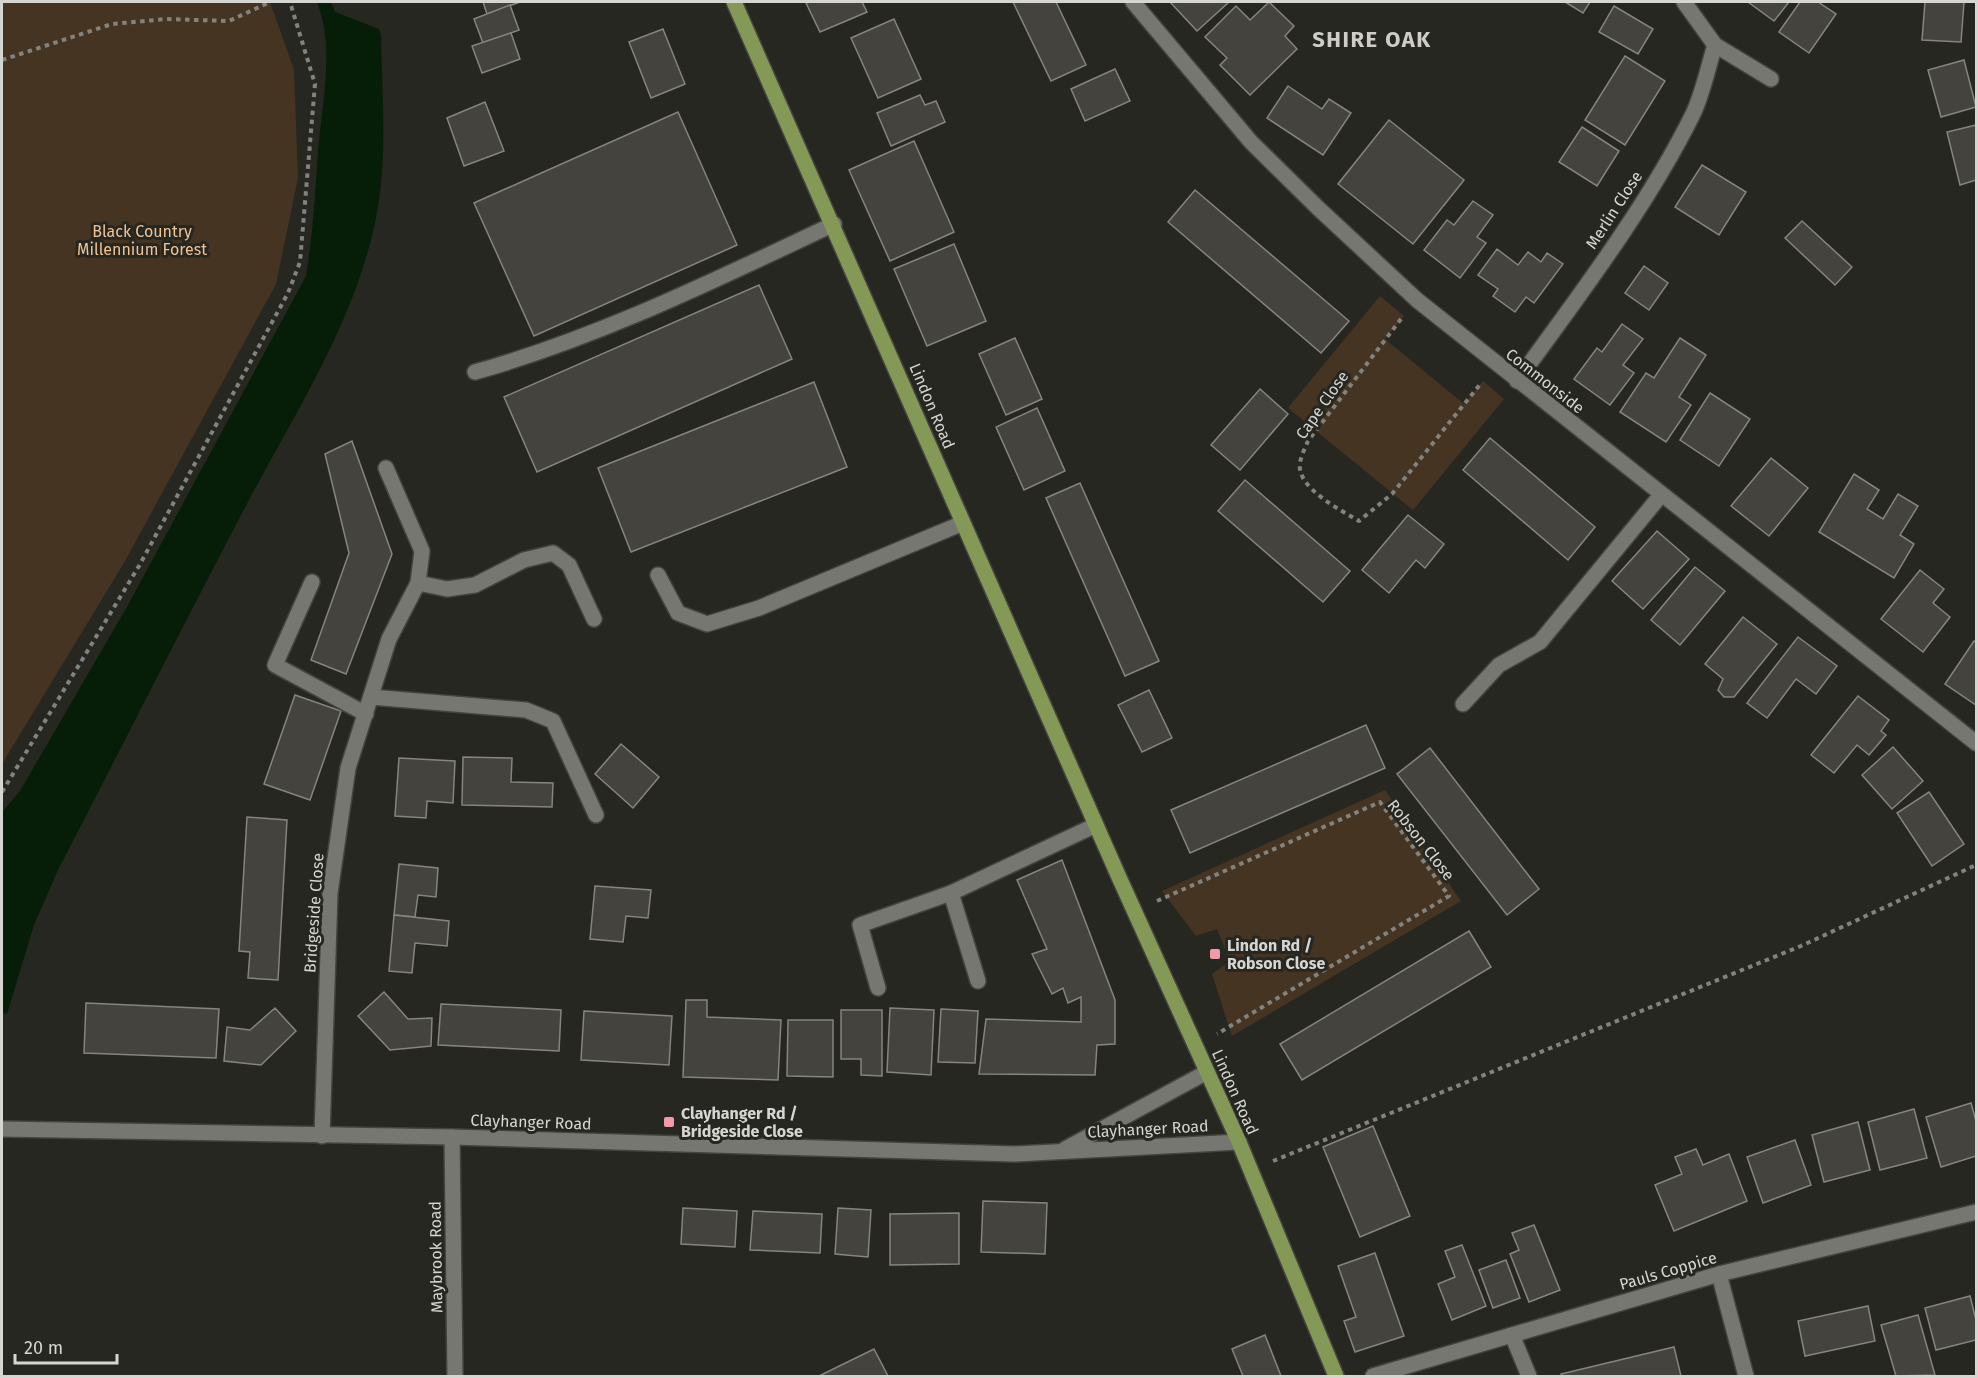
<svg xmlns="http://www.w3.org/2000/svg" width="1978" height="1378" font-family="'Fira Sans',sans-serif">
<rect width="100%" height="100%" fill="#272722"/>
<g fill="#453422">
<path d="M2,2H270L294,70L298,178L276,284L125,561L2,764Z"/>
<path d="M1380,296L1404,316L1385,339L1464,404L1483,381L1504,399L1413,510L1288,408Z"/>
<path d="M1385,790L1461,901L1232,1036L1212,974L1230,961L1217,929L1196,936L1162,891Z"/>
</g>
<path fill="#061e07" d="M317,2H331L335,12L379,29L381,35C382,96 388,158 376,218C356,319 297,410 249,500C184,623 122,747 58,870L34,925L7,1014L2,1013V812L20,791L128,605L306,276C313,235 315,194 318,152C322,103 335,48 317,2Z"/>
<g fill="#45433e" stroke="#86847e" stroke-width="1.5">
<path d="M483,2H520L487,14Z"/>
<path d="M810,2H862L867,12L820,32L806,3Z"/>
<path d="M1013,2H1056L1086,65L1051,81Z"/>
<path d="M1170,2H1229L1197,31Z"/>
<path d="M1269,2L1294,26L1285,36L1297,49L1250,95L1220,65L1227,58L1205,37L1236,6L1250,20Z"/>
<path d="M1565,2H1590L1583,13Z"/>
<path d="M1748,2H1789L1774,21Z"/>
<path d="M1800,2H1818L1836,14L1809,53L1779,32Z"/>
<path d="M1925,2H1964L1961,42L1922,40Z"/>
<path d="M510,5L519,30L483,43L474,19Z"/>
<path d="M1614,6L1653,29L1638,54L1599,32Z"/>
<path d="M894,19L921,79L878,98L851,38Z"/>
<path d="M663,29L685,84L651,98L629,42Z"/>
<path d="M511,33L520,59L482,73L472,46Z"/>
<path d="M1625,56L1665,81L1625,145L1585,120Z"/>
<path d="M1964,60L1976,107L1941,117L1928,70Z"/>
<path d="M1115,69L1130,101L1085,121L1071,89Z"/>
<path d="M1288,86L1322,109L1329,99L1351,113L1323,155L1267,118Z"/>
<path d="M920,95L925,105L936,101L945,122L891,146L877,113Z"/>
<path d="M485,102L504,151L464,166L447,118Z"/>
<path d="M678,112L737,245L534,336L474,203Z"/>
<path d="M1389,120L1464,180L1413,244L1338,184Z"/>
<path d="M1976,125V180L1960,185L1947,132Z"/>
<path d="M1582,127L1619,151L1597,186L1559,162Z"/>
<path d="M914,141L954,232L890,261L849,170Z"/>
<path d="M1702,165L1746,192L1719,235L1675,207Z"/>
<path d="M1195,190L1349,321L1321,353L1168,222Z"/>
<path d="M1473,201L1493,215L1477,237L1486,243L1460,278L1424,250L1447,220L1454,225Z"/>
<path d="M1802,221L1852,267L1835,285L1785,238Z"/>
<path d="M954,244L986,321L927,346L894,269Z"/>
<path d="M1497,249L1518,265L1528,252L1541,262L1547,253L1563,264L1534,303L1526,297L1515,312L1493,296L1498,289L1478,275Z"/>
<path d="M1644,266L1668,283L1649,310L1625,293Z"/>
<path d="M759,285L792,359L537,472L504,397Z"/>
<path d="M1622,324L1643,339L1623,365L1634,373L1610,405L1574,379L1597,348L1602,352Z"/>
<path d="M1015,338L1042,399L1006,415L979,354Z"/>
<path d="M1680,338L1706,355L1679,397L1691,405L1666,442L1620,412L1646,373L1654,378Z"/>
<path d="M814,382L847,467L631,552L598,468Z"/>
<path d="M1260,389L1288,414L1240,470L1211,445Z"/>
<path d="M1710,393L1750,419L1719,466L1680,440Z"/>
<path d="M1037,408L1065,471L1024,490L996,427Z"/>
<path d="M1490,438L1595,527L1568,560L1463,470Z"/>
<path d="M352,441L392,554L346,674L311,660L349,553L325,454Z"/>
<path d="M1771,458L1808,488L1769,536L1731,506Z"/>
<path d="M1854,474L1879,490L1867,509L1883,519L1898,494L1918,506L1900,535L1914,544L1894,578L1819,532Z"/>
<path d="M1245,480L1350,571L1323,602L1218,511Z"/>
<path d="M1080,483L1159,661L1125,676L1046,498Z"/>
<path d="M1408,515L1444,544L1425,568L1416,560L1389,593L1362,570Z"/>
<path d="M1657,531L1689,559L1643,609L1612,581Z"/>
<path d="M1695,567L1725,591L1680,645L1651,620Z"/>
<path d="M1920,570L1944,589L1933,603L1950,617L1923,652L1881,619Z"/>
<path d="M1743,617L1777,644L1734,697H1724L1718,690L1723,679L1705,664Z"/>
<path d="M1798,637L1837,666L1816,694L1796,679L1767,718L1747,703Z"/>
<path d="M1974,641L1976,642V705L1945,684Z"/>
<path d="M1149,690L1172,738L1142,752L1118,705Z"/>
<path d="M295,695L341,711L310,800L264,784Z"/>
<path d="M1858,696L1889,720L1881,731L1886,735L1869,755L1857,745L1834,773L1811,755Z"/>
<path d="M1366,725L1385,768L1190,853L1171,810Z"/>
<path d="M621,744L659,777L633,808L595,774Z"/>
<path d="M1893,747L1923,781L1892,809L1862,775Z"/>
<path d="M1430,748L1539,889L1507,915L1397,774Z"/>
<path d="M463,757L512,758L511,782L553,783L552,807L462,805Z"/>
<path d="M399,758L455,761L453,803L427,801L426,818L395,816Z"/>
<path d="M1929,792L1964,844L1932,866L1897,813Z"/>
<path d="M247,817L287,820L278,980L248,978L250,952L239,951Z"/>
<path d="M1062,860L1115,1000V1044L1097,1045L1095,1075L979,1074L986,1019L1081,1022V997L1068,1003L1063,988L1052,994L1032,954L1047,949L1017,880Z"/>
<path d="M399,864L438,868L436,897L418,895L415,917L394,915Z"/>
<path d="M595,886L651,890L648,918L626,916L623,942L590,939Z"/>
<path d="M394,915L449,921L447,946L415,943L412,973L389,971Z"/>
<path d="M1469,931L1491,967L1302,1080L1280,1044Z"/>
<path d="M384,992L408,1019L432,1018L431,1046L390,1050L358,1016Z"/>
<path d="M686,1000H707V1017L781,1020L778,1080L683,1077Z"/>
<path d="M86,1003L219,1009L216,1058L84,1053Z"/>
<path d="M441,1004L561,1010L559,1051L438,1045Z"/>
<path d="M275,1008L296,1031L261,1065L224,1061L227,1027L250,1030Z"/>
<path d="M890,1008L934,1010L931,1075L887,1072Z"/>
<path d="M941,1009L978,1011L975,1063L938,1062Z"/>
<path d="M841,1010H882V1076L861,1075V1059H841Z"/>
<path d="M584,1011L672,1016L669,1065L581,1060Z"/>
<path d="M788,1020H833V1077L787,1076Z"/>
<path d="M1971,1103L1976,1121V1156L1941,1167L1926,1117Z"/>
<path d="M1914,1109L1927,1158L1880,1170L1868,1122Z"/>
<path d="M1858,1122L1870,1170L1824,1182L1812,1135Z"/>
<path d="M1373,1126L1410,1216L1360,1237L1323,1147Z"/>
<path d="M1795,1140L1811,1185L1763,1203L1747,1157Z"/>
<path d="M1696,1149L1703,1165L1729,1154L1747,1201L1674,1231L1655,1185L1682,1174L1675,1157Z"/>
<path d="M983,1201L1047,1203L1045,1254L981,1252Z"/>
<path d="M683,1208L737,1211L735,1247L681,1244Z"/>
<path d="M838,1208L871,1210L868,1257L835,1254Z"/>
<path d="M753,1211L822,1214L820,1253L750,1250Z"/>
<path d="M959,1213V1264L890,1265V1214Z"/>
<path d="M1534,1225L1560,1290L1529,1302L1510,1254L1519,1250L1512,1233Z"/>
<path d="M1462,1245L1486,1306L1452,1320L1438,1284L1455,1277L1445,1251Z"/>
<path d="M1375,1253L1404,1336L1355,1352L1344,1321L1356,1317L1338,1266Z"/>
<path d="M1506,1260L1520,1298L1493,1308L1479,1270Z"/>
<path d="M1970,1296L1976,1320V1340L1936,1350L1925,1308Z"/>
<path d="M1868,1306L1875,1341L1805,1356L1798,1321Z"/>
<path d="M1918,1315L1935,1375L1896,1376L1881,1325Z"/>
<path d="M1265,1335L1281,1376H1243L1232,1349Z"/>
<path d="M1674,1347L1681,1376H1562L1561,1374Z"/>
<path d="M874,1349L888,1376H819Z"/>
</g>
<g fill="none" stroke-linecap="round" stroke-linejoin="round">
<g stroke="#43433f" stroke-width="18">
<g id="minor">
<path d="M1133,2L1251,142L1318,208L1417,300L1976,743"/>
<path d="M1684,2L1715,45L1771,79"/>
<path d="M475,372C600,337 717,279 834,224"/>
<path d="M1517,381C1578,297 1647,207 1693,114C1703,93 1708,67 1715,45"/>
<path d="M658,575L678,613L707,624L759,608L963,523"/>
<path d="M312,582L275,665L366,714"/>
<path d="M418,583L447,589L475,585L524,560L553,553L569,565L594,619"/>
<path d="M371,697L526,710L553,721L596,815"/>
<path d="M1463,704L1499,665L1540,642L1661,495"/>
<path d="M951,893L978,981"/>
<path d="M878,988L860,925L951,893L1096,825"/>
<path d="M2,1129L452,1137L1014,1154L1239,1142"/>
<path d="M322,1136L330,893L348,768L389,639L418,583L422,551L386,468"/>
<path d="M452,1137L455,1376"/>
<path d="M1065,1149L1207,1072"/>
<path d="M1719,1274L1746,1376"/>
<path d="M1512,1335L1529,1376"/>
<path d="M1373,1376L1719,1274L1976,1212"/>
</g>
</g>
<g stroke="#43433f" stroke-width="18">
<path id="major" d="M734,2L1118,875L1239,1142L1336,1376"/>
</g>
<g stroke="#82827e" stroke-width="4" stroke-dasharray="4.5 4.5" stroke-linecap="butt">
<path d="M2,60L112,24L166,19L229,21L270,2"/>
<path d="M1401,319L1308,441C1305,448 1301,456 1300,463C1296,488 1341,510 1359,521L1392,494L1482,382"/>
<path d="M2,792L139,566L288,293L300,262L315,84L290,2"/>
<path d="M1157,901L1380,802L1449,896L1217,1034"/>
<path d="M1273,1161L1801,946L1976,865"/>
</g>
<use href="#minor" stroke="#777772" stroke-width="15"/>
<use href="#major" stroke="#849956" stroke-width="15"/>
</g>
<g fill="#f39aaa" stroke="#272722" stroke-width="2">
<rect x="1209" y="948" width="12" height="12" rx="3"/>
<rect x="663" y="1116" width="12" height="12" rx="3"/>
</g>
<g text-anchor="middle" dominant-baseline="central" stroke-width="6" stroke-linejoin="round" paint-order="stroke">
<g font-size="16" fill="#d5d5d2" stroke="#272722">
<text transform="translate(1614 210) rotate(-57)">Merlin Close</text>
<text transform="translate(1545 381) rotate(38)">Commonside</text>
<text transform="translate(1322 405) rotate(-55)">Cape Close</text>
<text transform="translate(932 406) rotate(67)">Lindon Road</text>
<text transform="translate(1421 840) rotate(52)">Robson Close</text>
<text transform="translate(314 913) rotate(-86)">Bridgeside Close</text>
<text transform="translate(1235 1092) rotate(66)">Lindon Road</text>
<text transform="translate(531 1122) rotate(2)">Clayhanger Road</text>
<text transform="translate(1148 1129) rotate(-3)">Clayhanger Road</text>
<text transform="translate(436 1257) rotate(-91)">Maybrook Road</text>
<text transform="translate(1668 1271) rotate(-16)">Pauls Coppice</text>
</g>
<g font-size="16" fill="#f1c292" stroke="#272722">
<text x="142" y="231">Black Country<tspan x="142" dy="18">Millennium Forest</tspan></text>
</g>
<g font-size="16" font-weight="bold" fill="#d5d5d2" stroke="#272722" text-anchor="start">
<text x="1227" y="945">Lindon Rd /<tspan x="1227" dy="18">Robson Close</tspan></text>
<text x="681" y="1113">Clayhanger Rd /<tspan x="681" dy="18">Bridgeside Close</tspan></text>
</g>
<g font-size="22" font-weight="bold" letter-spacing="1.5" fill="#cecdc7" stroke="#272722">
<text x="1372" y="39">SHIRE OAK</text>
</g>
</g>
<rect width="1978" height="1378" fill="none" stroke="#d5d5d2" stroke-width="6"/>
<path d="M15 1354v9h102v-9" fill="none" stroke="#d5d5d2" stroke-width="3"/>
<text x="24" y="1354" font-size="18" fill="#d5d5d2" stroke="#272722" stroke-width="4.5" paint-order="stroke">20 m</text>
</svg>
